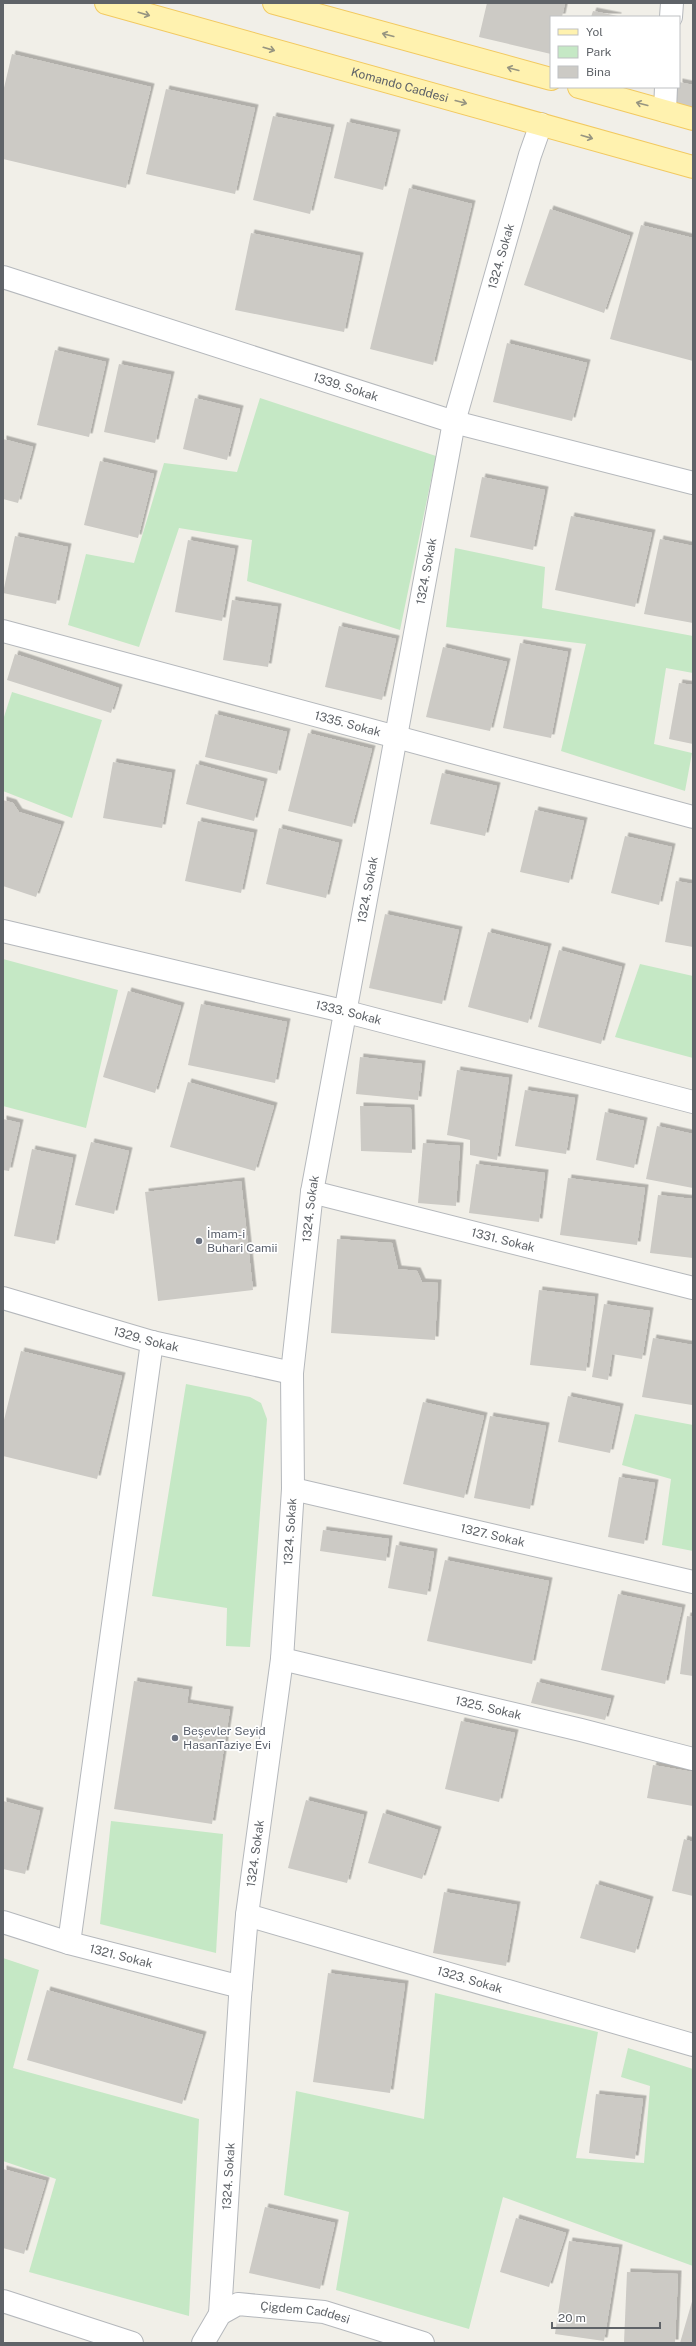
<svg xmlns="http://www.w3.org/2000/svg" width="696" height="2346" font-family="'Public Sans',sans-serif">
<defs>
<filter id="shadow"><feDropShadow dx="3.5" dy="-3.5" stdDeviation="0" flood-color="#0004"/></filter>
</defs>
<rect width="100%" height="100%" fill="#f1efe8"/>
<g fill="#c5e8c5">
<path d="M260,398L436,456L400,630L247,581L252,540L179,528L139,647L68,625L86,554L134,563L164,463L237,472Z"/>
<path d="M455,548L545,567L542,608L693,636V673L666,668L654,744L692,753L685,791L561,751L586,644L446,627Z"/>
<path d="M12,692L102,720L72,818L3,791V720Z"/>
<path d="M3,959L118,990L86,1128L3,1106Z"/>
<path d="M640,964L693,976V1058L615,1037Z"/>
<path d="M186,1384L250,1397L261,1403L267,1419L250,1647L226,1646L227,1608L152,1596Z"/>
<path d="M635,1414L693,1425V1551L662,1545L671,1479L622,1465Z"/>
<path d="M111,1821L223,1834L216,1953L100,1924Z"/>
<path d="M3,1958L39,1970L13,2068L199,2119L189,2316L29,2272L56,2179L3,2161Z"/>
<path d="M435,1993L598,2032L576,2158L644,2163L650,2086L621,2077L628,2048L693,2069V2266L503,2197L469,2329L336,2290L349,2212L284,2195L296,2091L424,2119Z"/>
</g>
<g fill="#cccac5" filter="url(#shadow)">
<path d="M487,3H565L562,17H551V54L479,37Z"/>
<path d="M593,11L618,16V17H591Z"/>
<path d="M12,54L151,87L126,188L3,159V92Z"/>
<path d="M679,82L693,85V111L674,107L675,87H679Z"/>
<path d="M166,89L255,108L235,194L146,174Z"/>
<path d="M273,116L331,128L310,214L253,200Z"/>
<path d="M347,122L397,133L383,190L334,178Z"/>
<path d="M409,188L472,204L433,365L370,349Z"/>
<path d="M550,209L630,236L604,313L524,285Z"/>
<path d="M641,225L693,238V361L610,339Z"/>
<path d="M251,233L360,256L344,332L235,310Z"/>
<path d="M507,343L587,363L572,421L493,402Z"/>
<path d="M55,350L106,362L89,437L37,425Z"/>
<path d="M119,364L171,375L155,443L104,432Z"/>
<path d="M195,398L240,409L227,460L183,449Z"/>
<path d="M3,439L33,447L18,503L3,499Z"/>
<path d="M100,461L154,474L138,538L84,525Z"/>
<path d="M482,477L545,490L533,550L470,537Z"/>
<path d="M571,516L652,533L635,607L555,590Z"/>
<path d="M15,536L68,547L56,604L3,593Z"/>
<path d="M660,539L693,546V623L644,614Z"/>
<path d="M188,540L235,549L222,621L175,612Z"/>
<path d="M232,600L278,607L268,667L223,660Z"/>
<path d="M339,626L396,639L382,700L325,687Z"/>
<path d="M520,643L568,652L551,738L503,728Z"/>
<path d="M443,647L507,662L490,731L426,717Z"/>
<path d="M15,654L119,688L111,713L7,680Z"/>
<path d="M679,683L693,685V744L669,739Z"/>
<path d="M215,714L287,732L277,774L205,757Z"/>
<path d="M308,733L372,749L352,827L288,811Z"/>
<path d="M113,762L172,773L162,828L103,818Z"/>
<path d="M196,764L264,782L254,821L186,804Z"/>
<path d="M442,773L497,786L485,836L430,824Z"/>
<path d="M3,800L13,803L19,812L61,825L36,897L3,886Z"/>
<path d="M535,810L584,821L569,883L520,872Z"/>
<path d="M198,821L254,833L241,893L185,881Z"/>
<path d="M279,828L339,843L326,898L266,884Z"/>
<path d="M625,836L672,847L659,905L611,893Z"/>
<path d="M676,881L693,884V947L665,942Z"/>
<path d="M385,914L459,930L442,1004L369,988Z"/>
<path d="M488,932L548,947L528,1023L468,1007Z"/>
<path d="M559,950L622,967L601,1044L538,1027Z"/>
<path d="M128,991L181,1006L155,1093L103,1077Z"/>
<path d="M201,1004L287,1022L275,1083L188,1065Z"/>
<path d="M360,1057L422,1064L418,1100L356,1094Z"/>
<path d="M457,1070L509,1078L497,1160L470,1155V1140L447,1135Z"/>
<path d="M188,1082L274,1106L255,1171L170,1147Z"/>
<path d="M525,1090L575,1098L566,1154L515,1146Z"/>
<path d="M360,1106L411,1108L412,1153L361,1151Z"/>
<path d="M605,1112L644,1121L634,1168L596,1160Z"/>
<path d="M3,1119L20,1123L9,1171L3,1170Z"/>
<path d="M657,1126L693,1134V1188L646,1179Z"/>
<path d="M91,1142L129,1151L114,1214L75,1205Z"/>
<path d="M423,1143L460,1146L456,1206L418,1203Z"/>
<path d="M32,1149L73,1158L55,1244L14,1236Z"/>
<path d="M476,1164L545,1173L539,1222L469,1213Z"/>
<path d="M568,1178L645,1188L637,1245L560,1235Z"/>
<path d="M241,1181L253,1290L158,1301L145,1192Z"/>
<path d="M658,1195L693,1199V1258L650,1253Z"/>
<path d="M337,1239L392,1243L398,1269L417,1271L422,1282L438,1283L435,1340L331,1333Z"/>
<path d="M539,1290L595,1297L586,1371L530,1365Z"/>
<path d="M604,1304L650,1311L642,1359L612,1354L608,1380L592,1377Z"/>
<path d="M653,1338L693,1345L692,1405L642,1397Z"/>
<path d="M21,1351L122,1376L97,1479L3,1456V1424Z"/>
<path d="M568,1396L620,1407L610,1453L558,1442Z"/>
<path d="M423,1402L484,1416L464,1498L403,1484Z"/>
<path d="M490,1416L546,1426L530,1509L474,1498Z"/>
<path d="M619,1477L655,1483L644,1544L608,1537Z"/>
<path d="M323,1530L389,1539L386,1561L320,1551Z"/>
<path d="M396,1545L434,1552L427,1595L388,1588Z"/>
<path d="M445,1560L549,1581L532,1664L427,1641Z"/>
<path d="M618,1594L682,1608L665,1684L601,1670Z"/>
<path d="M687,1616L693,1617V1676L680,1674Z"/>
<path d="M134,1681L189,1690L187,1703L230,1710L212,1824L114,1809Z"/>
<path d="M537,1682L611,1699L605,1720L531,1703Z"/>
<path d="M461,1721L515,1733L499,1802L445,1789Z"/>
<path d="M653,1765L693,1772V1806L647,1798Z"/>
<path d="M306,1800L364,1815L347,1883L288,1868Z"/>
<path d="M3,1801L40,1811L25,1874L3,1869Z"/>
<path d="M383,1813L438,1830L422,1879L368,1863Z"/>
<path d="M684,1839L693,1842V1896L672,1891Z"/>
<path d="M596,1884L650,1900L635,1953L580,1938Z"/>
<path d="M444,1892L517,1905L506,1966L433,1953Z"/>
<path d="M328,1973L405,1984L390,2093L313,2082Z"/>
<path d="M47,1990L203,2035L182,2104L27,2060Z"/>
<path d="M596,2094L643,2099L635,2159L589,2153Z"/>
<path d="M3,2169L46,2181L24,2254L3,2248Z"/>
<path d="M265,2207L335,2223L320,2289L249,2273Z"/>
<path d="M516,2218L566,2233L549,2287L500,2272Z"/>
<path d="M569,2241L619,2248L604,2341L555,2334Z"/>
<path d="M627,2272L678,2274L675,2343H624Z"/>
<path d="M693,2298V2343H680Z"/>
</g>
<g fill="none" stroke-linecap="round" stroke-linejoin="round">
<g stroke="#b5b8bc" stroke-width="24">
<g id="minor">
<path d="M671,17L672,3"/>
<path d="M665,111L666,87"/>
<path id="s1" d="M3,277L454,422L693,483"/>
<path id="s2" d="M3,631L693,817"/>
<path id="s3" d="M3,931L347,1012L693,1102"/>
<path id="s4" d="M312,1192L693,1288"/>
<path id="s5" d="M3,1298L152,1342L292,1373"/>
<path id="s6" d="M293,1489L693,1582"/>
<path id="s7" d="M282,1659L581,1730L693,1759"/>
<path id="s8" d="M247,1915L693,2045"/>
<path id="s9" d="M3,1922L69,1943L241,1987"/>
<path d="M69,1943L152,1342"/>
<path d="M3,2301L132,2343"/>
<path id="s10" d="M220,2314L240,1997L247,1915L282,1659L293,1489L292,1373L312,1192L454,422L530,155L541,124"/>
<path id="s11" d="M203,2343L220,2314L238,2304L324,2312L423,2343"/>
</g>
</g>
<g stroke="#f2c960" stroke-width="24">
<g id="major">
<path id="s12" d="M106,3L693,167"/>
<path d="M274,3L551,79"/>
<path d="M579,87L693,119"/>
</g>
</g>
<use href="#minor" stroke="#fff" stroke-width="22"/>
<use href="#major" stroke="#fff2af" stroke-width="22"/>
</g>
<defs><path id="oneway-shaft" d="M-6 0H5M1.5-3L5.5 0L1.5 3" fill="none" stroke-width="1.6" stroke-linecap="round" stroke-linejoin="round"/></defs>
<g stroke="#979581">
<use href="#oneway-shaft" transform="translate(144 14) rotate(16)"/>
<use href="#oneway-shaft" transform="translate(388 35) rotate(-165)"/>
<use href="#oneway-shaft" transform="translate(269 49) rotate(16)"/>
<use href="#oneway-shaft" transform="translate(513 69) rotate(-165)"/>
<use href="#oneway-shaft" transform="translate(461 102) rotate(15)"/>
<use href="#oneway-shaft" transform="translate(642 104) rotate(-165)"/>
<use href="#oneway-shaft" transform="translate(587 137) rotate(16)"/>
</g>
<g fill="#6b7280" stroke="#fff" stroke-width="1.5">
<circle cx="199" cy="1241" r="4"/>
<circle cx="175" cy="1738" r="4"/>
</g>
<g text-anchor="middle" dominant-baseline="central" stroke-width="3.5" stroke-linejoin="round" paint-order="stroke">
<g font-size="12" fill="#5f6368" stroke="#fff">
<text stroke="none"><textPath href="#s12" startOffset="305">Komando Caddesi</textPath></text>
<text stroke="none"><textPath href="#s10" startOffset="2082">1324. Sokak</textPath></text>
<text stroke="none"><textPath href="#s1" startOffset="360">1339. Sokak</textPath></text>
<text stroke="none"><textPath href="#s10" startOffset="1758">1324. Sokak</textPath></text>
<text stroke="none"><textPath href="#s2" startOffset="357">1335. Sokak</textPath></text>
<text stroke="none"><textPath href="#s10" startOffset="1434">1324. Sokak</textPath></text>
<text stroke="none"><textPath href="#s3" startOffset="355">1333. Sokak</textPath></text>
<text stroke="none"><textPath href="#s10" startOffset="1110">1324. Sokak</textPath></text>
<text stroke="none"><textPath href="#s4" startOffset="197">1331. Sokak</textPath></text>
<text stroke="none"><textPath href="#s5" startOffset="149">1329. Sokak</textPath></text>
<text stroke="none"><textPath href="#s10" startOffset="786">1324. Sokak</textPath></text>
<text stroke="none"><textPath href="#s6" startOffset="205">1327. Sokak</textPath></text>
<text stroke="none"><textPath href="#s7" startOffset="212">1325. Sokak</textPath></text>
<text stroke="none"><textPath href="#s10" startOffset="462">1324. Sokak</textPath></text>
<text stroke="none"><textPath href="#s9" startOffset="123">1321. Sokak</textPath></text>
<text stroke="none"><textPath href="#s8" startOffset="232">1323. Sokak</textPath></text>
<text stroke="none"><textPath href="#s10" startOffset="138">1324. Sokak</textPath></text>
<text stroke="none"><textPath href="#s11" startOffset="122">Çigdem Caddesi</textPath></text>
</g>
<g font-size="12" fill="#5b616d" stroke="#fff" text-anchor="start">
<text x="207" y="1234">İmam-i<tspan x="207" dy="14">Buhari Camii</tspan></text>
<text x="183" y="1731">Beşevler Seyid<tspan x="183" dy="14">HasanTaziye Evi</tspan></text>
</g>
</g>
<rect width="696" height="2346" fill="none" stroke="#5f6368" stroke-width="8"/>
<rect x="550" y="16" width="130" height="72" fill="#ffffff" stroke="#bfc1c3"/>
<rect x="558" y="29" width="20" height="6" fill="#fff2af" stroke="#bfc1c3"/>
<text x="586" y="36" font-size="12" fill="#5f6368">Yol</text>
<rect x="558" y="46" width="20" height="12" fill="#c5e8c5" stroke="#bfc1c3"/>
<text x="586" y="56" font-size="12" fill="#5f6368">Park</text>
<rect x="558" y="66" width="20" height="12" fill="#cccac5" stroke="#bfc1c3"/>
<text x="586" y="76" font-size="12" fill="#5f6368">Bina</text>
<path d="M552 2322v6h108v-6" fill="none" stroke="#5f6368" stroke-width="2"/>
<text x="558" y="2322" font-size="12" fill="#5f6368" stroke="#ffffff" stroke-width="3" paint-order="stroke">20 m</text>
</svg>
